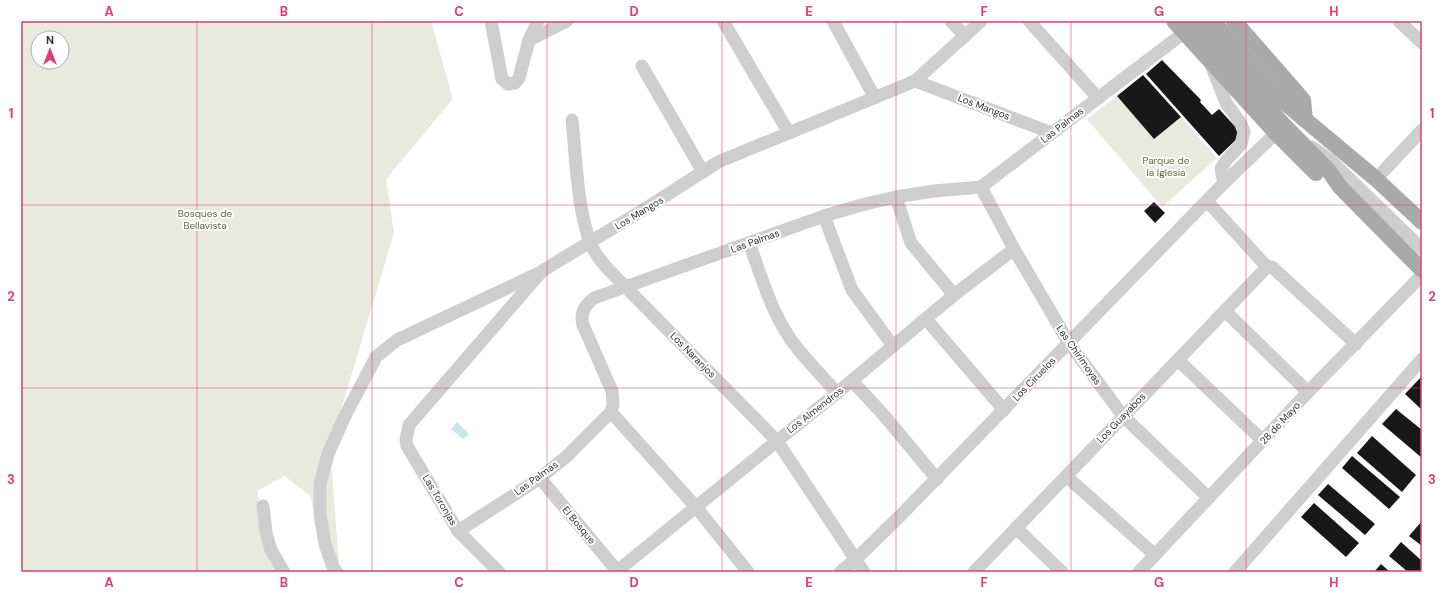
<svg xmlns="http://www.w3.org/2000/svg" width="1443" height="593" font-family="'DM Sans',sans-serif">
<rect width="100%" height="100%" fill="#fff"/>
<g fill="#e7eadd" fill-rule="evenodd">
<path d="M21,21H431L453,99L386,179L394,233L330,446L339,565L345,572H330L310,496L285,476L258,490L260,538L276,572H21ZM38,38H62V62H38Z"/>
<path d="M1117,96L1154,139L1181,117L1217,158L1162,207L1087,119Z"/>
</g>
<path fill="#cae6ea" d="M457,422L469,434L463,439L451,429Z"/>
<g fill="#181818">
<path d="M1162,60L1201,100L1200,102L1212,115L1219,109L1242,134L1219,156L1146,74Z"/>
<path d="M1143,75L1181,117L1154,139L1117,96Z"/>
<path d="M1154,202L1165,213L1155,223L1144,211Z"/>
<path d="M1422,376V410L1405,394Z"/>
<path d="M1396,409L1422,430V458L1382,424Z"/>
<path d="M1372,436L1416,475L1402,492L1357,453Z"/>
<path d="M1352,456L1400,497L1389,509L1342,468Z"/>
<path d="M1328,484L1375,524L1365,535L1318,495Z"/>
<path d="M1314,503L1359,543L1346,557L1301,517Z"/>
<path d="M1421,522L1422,523V546L1409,536Z"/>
<path d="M1401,542L1422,561V572H1408L1389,556Z"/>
<path d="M1381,564L1390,572H1374Z"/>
</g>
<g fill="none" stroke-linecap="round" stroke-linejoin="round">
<g stroke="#cecece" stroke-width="13">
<path d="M491,21L502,79L508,84L515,83L519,78L529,40L538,21"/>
<path d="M723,21L789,133"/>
<path d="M833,21L875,98"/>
<path d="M951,21L965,36"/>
<path d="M1029,21L1098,98"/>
<path d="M1399,21L1422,43"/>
<path d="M529,40L567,21"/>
<path d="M1210,62L1226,103L1240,122L1244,132L1241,144L1225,162L1221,169L1224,183"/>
<path d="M642,66L703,172"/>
<path d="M915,81L981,21"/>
<path d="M572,120C576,157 577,207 590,242C593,252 600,259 606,267L777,441L864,572"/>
<path d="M1312,147L1329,159L1422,249"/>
<path d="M1376,179L1422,130"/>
<path d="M981,187L1014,249L1069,343L1123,416L1209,498"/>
<path d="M896,197L911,243L954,295"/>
<path d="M1207,201L1267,267"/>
<path d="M824,216L852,290L893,346"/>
<path d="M749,243C762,278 773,319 798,349C810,364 824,378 837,393"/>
<path d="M1225,311L1308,392"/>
<path d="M926,319L1004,410"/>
<path d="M1178,360L1263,441"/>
<path d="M852,381L882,413L937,479"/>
<path d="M611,412L696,507L748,572"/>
<path d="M1066,476L1155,555"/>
<path d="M540,478L618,572"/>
<path d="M263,506L266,533L271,550L284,572"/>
<path d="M1016,528L1062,572"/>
<path d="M458,531L540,478L567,456L611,412L613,405L612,391L583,325C580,313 584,306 594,298L824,216L865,204L896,197L934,191L981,187L1185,32"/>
<path d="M337,572L333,567L325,544L320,514V484L328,454L345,416L376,357L397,340L537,274"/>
<path d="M499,572L458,531L407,446L406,440L409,425L542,271L648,207L718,162L915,81L1052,133"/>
<path d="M616,572L777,441L837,393L954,295L1014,249"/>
<path d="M840,572L855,560L900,516L1224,183L1276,133"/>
<path d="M974,572L1267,267H1272L1356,344"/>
<path d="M1139,572L1308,392L1422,275"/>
<path d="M1235,572L1422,359"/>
</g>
<g stroke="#a9a9a9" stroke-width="16">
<path d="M1174,21L1276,133L1316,173"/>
<path d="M1194,21L1279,120L1329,171L1340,187L1422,270"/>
<path d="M1213,21L1284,102L1376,179L1422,222"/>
<path d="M1234,21L1303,100L1305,120"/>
</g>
</g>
<path fill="none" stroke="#df3b74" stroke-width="1" stroke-opacity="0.55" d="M197,21V572M372,21V572M547,21V572M722,21V572M896,21V572M1071,21V572M1246,21V572M21,205H1422M21,388H1422"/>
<g text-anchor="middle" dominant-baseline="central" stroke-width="4" stroke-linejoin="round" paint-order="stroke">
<g font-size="10" fill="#313131" stroke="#fff">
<text transform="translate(984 107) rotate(21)">Los Mangos</text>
<text transform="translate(1062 125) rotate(-38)">Las Palmas</text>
<text transform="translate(639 213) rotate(-31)">Los Mangos</text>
<text transform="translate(755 241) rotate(-20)">Las Palmas</text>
<text transform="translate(693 355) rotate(45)">Los Naranjos</text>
<text transform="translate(1079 355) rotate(55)">Las Chirimoyas</text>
<text transform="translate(1034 379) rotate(-46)">Los Ciruelos</text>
<text transform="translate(815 410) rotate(-38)">Los Almendros</text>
<text transform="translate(1121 418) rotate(-46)">Los Guayabos</text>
<text transform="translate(1280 423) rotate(-47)">28 de Mayo</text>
<text transform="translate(536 478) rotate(-36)">Las Palmas</text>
<text transform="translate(440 500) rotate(59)">Las Toronjas</text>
<text transform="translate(579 525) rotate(50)">El Bosque</text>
</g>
<g font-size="10" fill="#606b3f" stroke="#fff">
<text x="1166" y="160">Parque de<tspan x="1166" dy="12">la Iglesia</tspan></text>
<text x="205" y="213">Bosques de<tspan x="205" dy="12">Bellavista</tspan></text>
</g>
</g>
<rect width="1443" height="593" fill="none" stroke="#ffffff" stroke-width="44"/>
<g transform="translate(50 50)"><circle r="19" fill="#ffffff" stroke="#adadad"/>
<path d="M0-3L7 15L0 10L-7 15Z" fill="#df3b74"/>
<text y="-6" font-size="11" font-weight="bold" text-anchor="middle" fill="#313131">N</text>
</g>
<rect x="22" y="22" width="1399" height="549" fill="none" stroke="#df3b74" stroke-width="1.5"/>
<g font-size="13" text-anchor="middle" font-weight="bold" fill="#df3b74">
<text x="109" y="16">A</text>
<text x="284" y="16">B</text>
<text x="459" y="16">C</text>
<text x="634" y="16">D</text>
<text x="809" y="16">E</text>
<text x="984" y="16">F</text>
<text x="1159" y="16">G</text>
<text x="1334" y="16">H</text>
<text x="11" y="118">1</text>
<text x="1432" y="118">1</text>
<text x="11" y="301">2</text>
<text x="1432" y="301">2</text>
<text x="11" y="484">3</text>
<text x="1432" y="484">3</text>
<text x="109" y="587">A</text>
<text x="284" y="587">B</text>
<text x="459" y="587">C</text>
<text x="634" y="587">D</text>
<text x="809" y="587">E</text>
<text x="984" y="587">F</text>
<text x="1159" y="587">G</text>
<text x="1334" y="587">H</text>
</g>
</svg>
